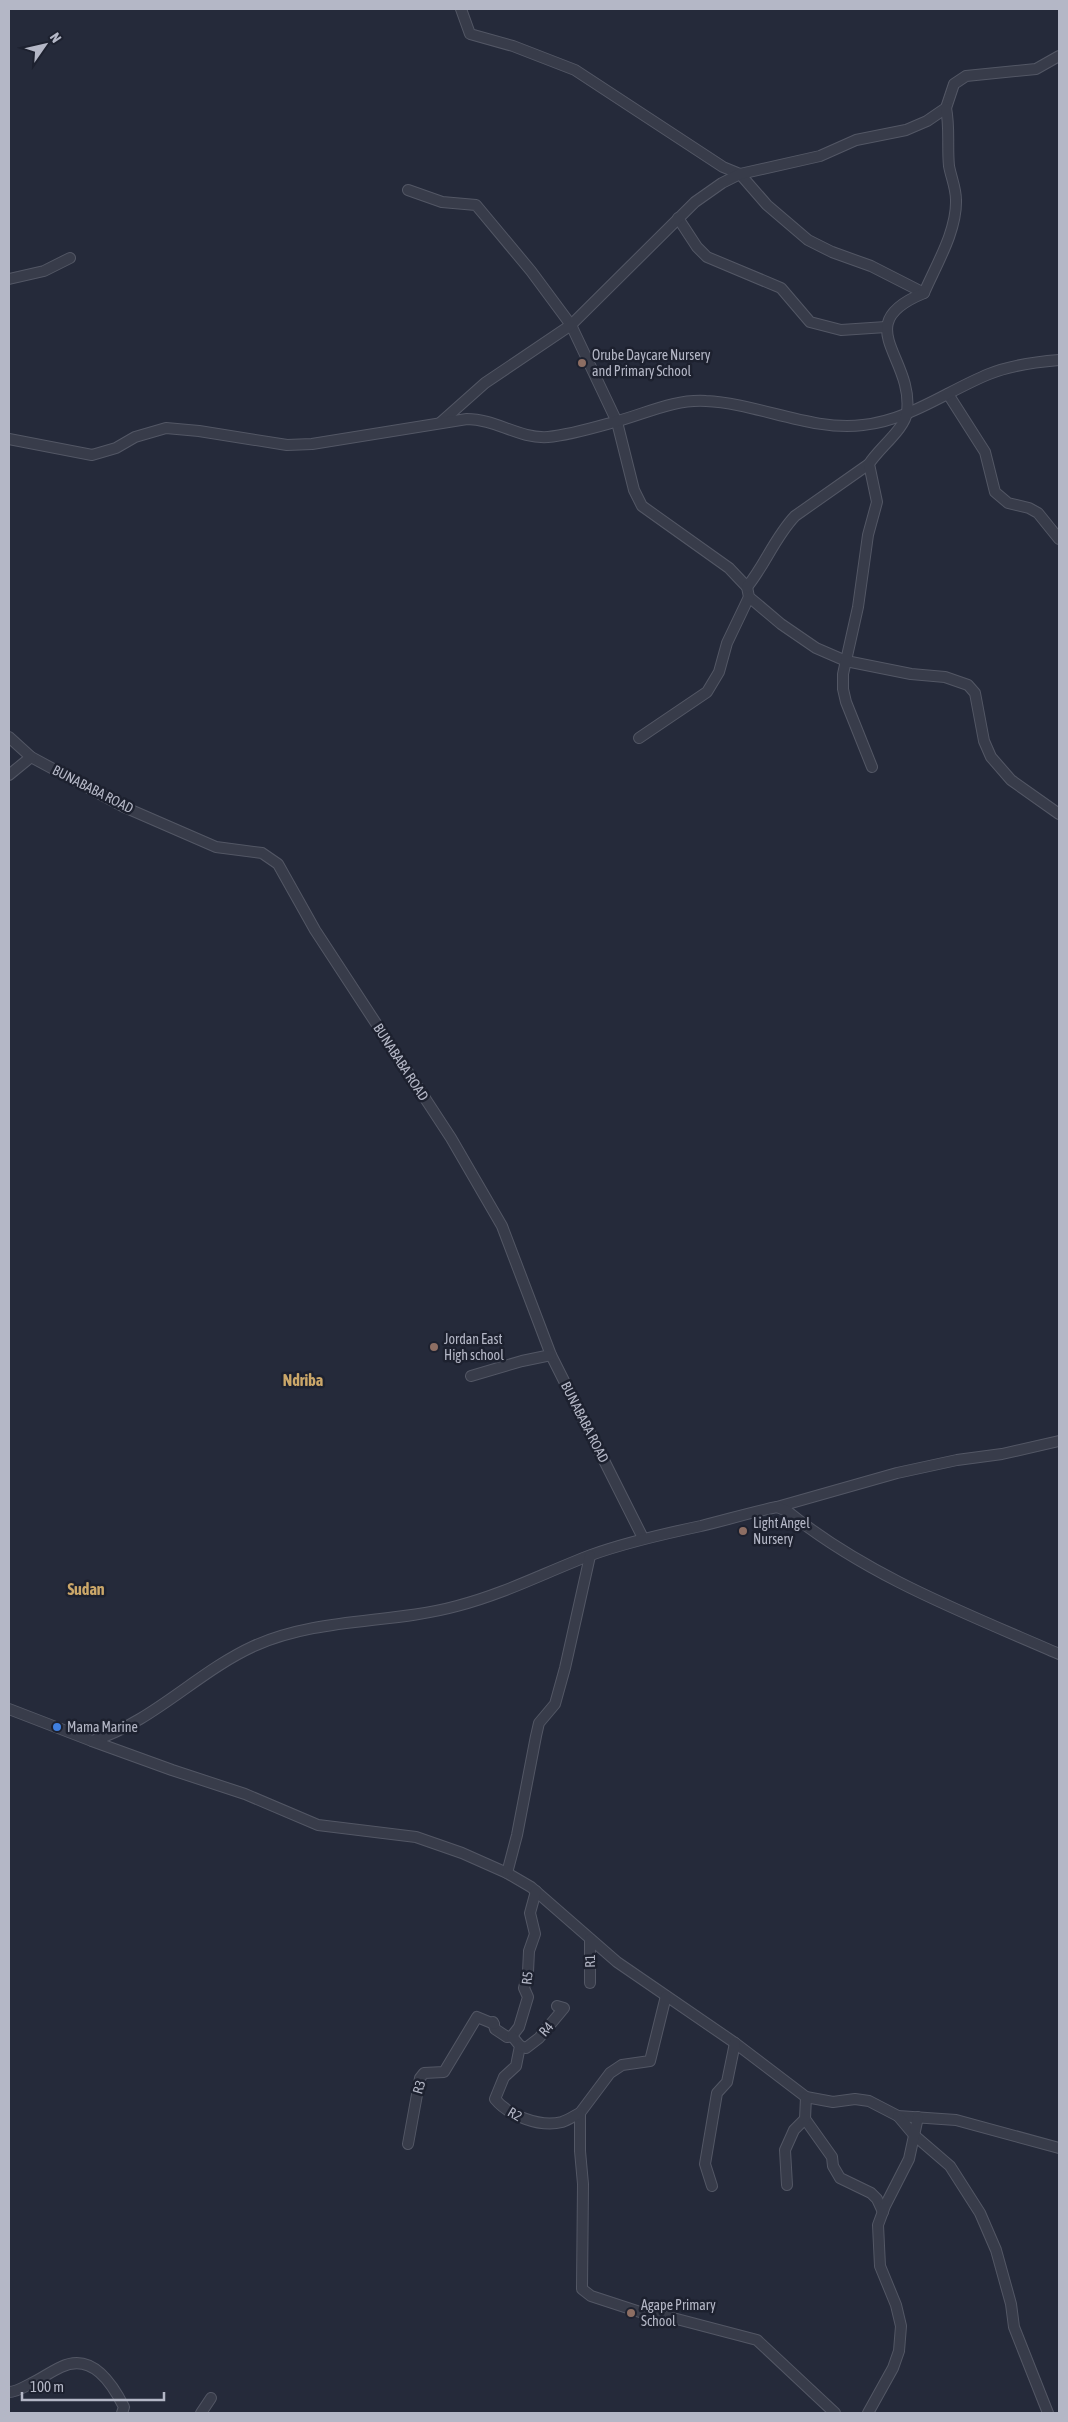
<svg xmlns="http://www.w3.org/2000/svg" width="1068" height="2422" font-family="'Asap Condensed',sans-serif">
<rect width="100%" height="100%" fill="#252a3a"/>
<g fill="none" stroke-linecap="round" stroke-linejoin="round">
<g stroke="#535765" stroke-width="12">
<g id="street">
<path d="M461,9L470,34L513,46L575,70L723,167L740,174L767,205L808,240L832,252L871,266L924,293"/>
<path d="M408,190L442,202L476,205L531,271L571,325L617,422L634,490L642,506L729,568L747,587L749,597L781,624L816,648L846,661L911,674L945,677L968,685L975,693L984,741L991,757L1011,780L1059,814"/>
<path d="M678,218L697,247L707,257L781,288L810,322L841,330L886,327"/>
<path d="M9,279L44,271L70,258"/>
<path d="M948,394L985,452L995,492L1008,503L1029,508L1038,513L1059,539"/>
<path d="M440,423L485,383L571,325L695,202L722,183L740,174L820,156L856,140L906,130L927,121L946,108L954,84L966,76L1036,69L1059,56"/>
<path d="M9,439L92,455L116,448L135,437L166,428L199,431L287,445L312,444L467,419C496,419 519,439 548,437C570,435 596,427 618,421C647,413 675,399 706,401C756,403 814,432 863,425C910,420 947,391 989,374C1011,365 1035,362 1059,360"/>
<path d="M747,587C765,565 775,537 795,516L869,464"/>
<path d="M9,737L31,757L124,807L216,847L262,853L278,864L315,930L451,1138L502,1226L551,1355L643,1538"/>
<path d="M639,738L707,692L719,672L727,643L749,597"/>
<path d="M872,767L846,702L843,689V674L858,607L868,535L877,502L869,464C878,449 905,429 907,412C914,357 848,324 924,293C936,265 957,231 956,200C956,188 951,177 949,166C947,146 950,128 946,108"/>
<path d="M9,775L31,757"/>
<path d="M471,1376L522,1361L551,1355"/>
<path d="M777,1507L897,1473L957,1460L1002,1454L1059,1441"/>
<path d="M9,1709L92,1741C153,1722 197,1672 254,1646C319,1617 391,1624 457,1606C504,1594 546,1572 591,1555C627,1542 663,1534 701,1526C726,1520 752,1512 777,1507L787,1511C867,1576 965,1613 1059,1654"/>
<path d="M92,1741L172,1770L245,1794L318,1825L416,1837L462,1853L507,1873L531,1887L617,1962L735,2043L806,2097L833,2102L855,2099L869,2101L898,2116L956,2120L1059,2148"/>
<path d="M507,1873L517,1835L536,1736L539,1723L555,1704L565,1668L590,1556"/>
<path d="M590,1939V1983"/>
<path d="M666,1996L650,2061L622,2065L610,2073L580,2113V2151L583,2184L582,2289L591,2296L643,2313L673,2318L757,2340L835,2413"/>
<path d="M493,2022L495,2029L507,2037L512,2036L519,2027L528,1997L524,1988L528,1972L529,1951L535,1934L530,1913L536,1891"/>
<path d="M512,2036L520,2046L516,2066L504,2077L495,2099C508,2115 540,2128 562,2122C568,2120 574,2116 580,2113"/>
<path d="M520,2046L526,2048L539,2038L564,2008L557,2006"/>
<path d="M898,2116L914,2135L950,2166L980,2213L996,2250L1011,2304L1014,2327L1048,2413"/>
<path d="M805,2119L832,2157L833,2166L840,2178L871,2193L877,2199L883,2212"/>
<path d="M408,2144L420,2078L424,2073L444,2072L477,2017L494,2024"/>
<path d="M787,2185L785,2150L794,2130L805,2119L806,2097"/>
<path d="M712,2186L705,2164L717,2093L727,2082L735,2043"/>
<path d="M9,2392C16,2392 24,2387 30,2384C41,2379 50,2372 61,2367C92,2352 112,2383 124,2407L122,2413"/>
<path d="M201,2413L211,2398"/>
<path d="M868,2413L893,2368L899,2351L901,2326L896,2305L880,2266L878,2225L885,2206L909,2159L918,2117"/>
</g>
</g>
<use href="#street" stroke="#383c4a" stroke-width="10"/>
</g>
<g fill="#8d6e63" stroke="#1d212f" stroke-width="2">
<circle cx="582" cy="363" r="5"/>
<circle cx="434" cy="1347" r="5"/>
<circle cx="743" cy="1531" r="5"/>
<circle cx="631" cy="2313" r="5"/>
</g>
<circle fill="#3f7fe0" stroke="#1d212f" stroke-width="2" cx="57" cy="1727" r="5"/>
<g text-anchor="middle" dominant-baseline="central" stroke-width="5" stroke-linejoin="round" paint-order="stroke">
<g font-size="14" fill="#b4b7c6" stroke="#1d212f" text-anchor="start">
<text x="592" y="355">Orube Daycare Nursery<tspan x="592" dy="16">and Primary School</tspan></text>
<text x="444" y="1339">Jordan East<tspan x="444" dy="16">High school</tspan></text>
<text x="753" y="1523">Light Angel<tspan x="753" dy="16">Nursery</tspan></text>
<text x="67" y="1727">Mama Marine</text>
<text x="641" y="2305">Agape Primary<tspan x="641" dy="16">School</tspan></text>
</g>
<g font-size="14" fill="#b4b7c6" stroke="#1d212f">
<text transform="translate(93 789) rotate(27)">BUNABABA ROAD</text>
<text transform="translate(401 1062) rotate(57)">BUNABABA ROAD</text>
<text transform="translate(585 1422) rotate(63)">BUNABABA ROAD</text>
<text transform="translate(590 1961) rotate(-91)">R1</text>
<text transform="translate(527 1978) rotate(-83)">R5</text>
<text transform="translate(546 2029) rotate(-49)">R4</text>
<text transform="translate(419 2087) rotate(-73)">R3</text>
<text transform="translate(515 2114) rotate(30)">R2</text>
</g>
<g font-size="16" font-weight="bold" fill="#cba769" stroke="#1d212f">
<text x="303" y="1380">Ndriba</text>
<text x="86" y="1589">Sudan</text>
</g>
</g>
<rect width="1068" height="2422" fill="none" stroke="#b4b7c6" stroke-width="20"/>
<g transform="translate(45 45) rotate(56)" stroke="#1d212f" stroke-width="4" paint-order="stroke">
<path d="M0-4L9 19L0 12L-9 19Z" fill="#b4b7c6"/>
<text y="-8" font-size="14" font-weight="bold" text-anchor="middle" fill="#b4b7c6">N</text>
</g>
<path d="M22 2392v8h142v-8" fill="none" stroke="#b4b7c6" stroke-width="2.5"/>
<text x="30" y="2392" font-size="15" fill="#b4b7c6" stroke="#1d212f" stroke-width="4" paint-order="stroke">100 m</text>
</svg>
